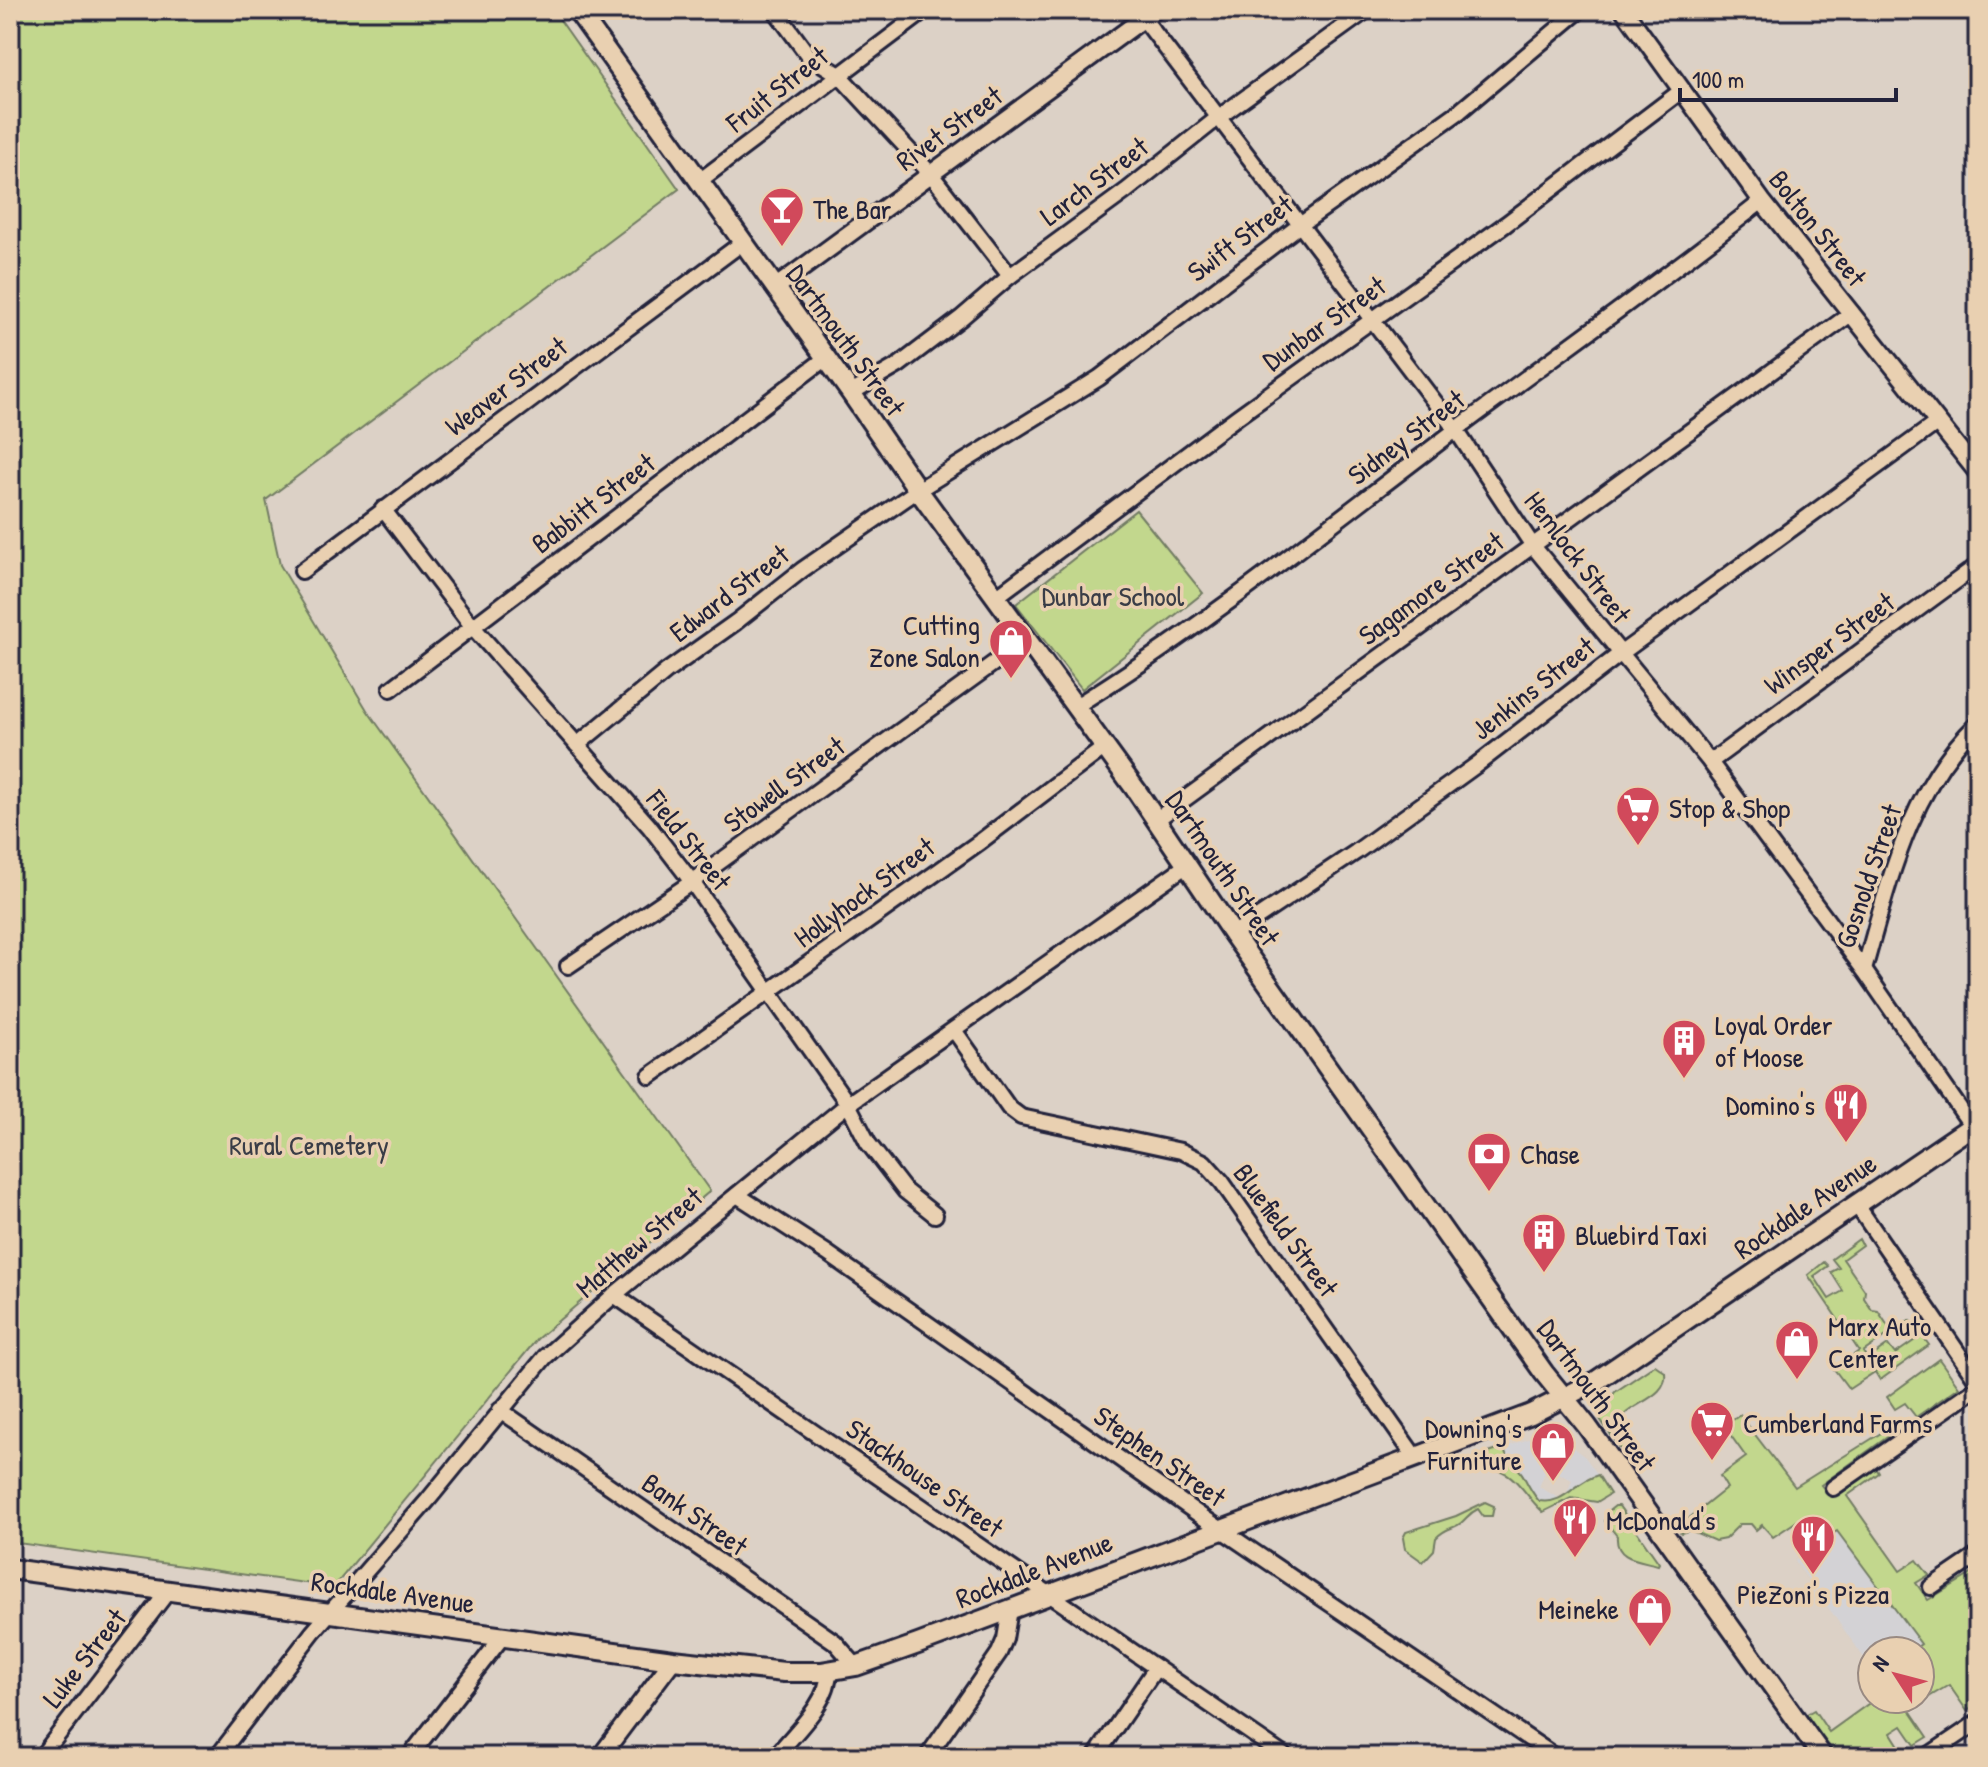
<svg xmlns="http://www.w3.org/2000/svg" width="1988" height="1767" font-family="'Patrick Hand',sans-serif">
<rect width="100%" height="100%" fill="#dcd1c6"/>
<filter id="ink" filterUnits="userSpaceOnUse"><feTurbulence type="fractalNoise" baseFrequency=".0125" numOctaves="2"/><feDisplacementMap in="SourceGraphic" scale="16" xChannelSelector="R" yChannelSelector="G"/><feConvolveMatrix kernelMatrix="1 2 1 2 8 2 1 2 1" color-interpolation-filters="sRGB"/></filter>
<g filter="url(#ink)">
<g fill="#d3d2d5">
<path d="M1548,1437L1560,1438L1585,1457L1598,1475L1589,1477L1565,1498L1572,1480L1547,1467L1539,1487L1561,1499L1551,1503L1539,1501L1525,1483L1523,1476L1506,1459L1504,1448L1531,1438L1542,1439Z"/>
<path d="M1837,1531L1921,1645L1912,1651H1872V1669L1795,1561Z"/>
</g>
<g fill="#c2d78d" stroke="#727c64" stroke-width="2">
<path d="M10,10H553L679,189L266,500L280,565L367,710L710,1191L537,1339L334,1587L10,1542Z"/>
<path d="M1136,510L1203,593L1082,689L1016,604Z"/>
<path d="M1859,1239L1862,1245L1843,1259L1865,1291L1864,1298L1872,1310L1878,1311L1892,1332L1863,1352L1868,1359L1888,1345L1895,1354L1918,1338L1907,1322L1910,1320L1929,1345L1883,1378L1880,1380L1875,1372L1849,1389L1834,1369L1859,1351L1808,1275L1824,1262L1828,1266L1814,1276L1829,1299L1843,1291L1831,1272L1839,1268L1832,1259Z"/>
<path d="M1939,1359L1959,1387L1916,1417L1905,1403L1895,1409L1887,1397Z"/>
<path d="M1655,1365L1665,1372C1670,1403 1612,1404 1619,1432C1622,1442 1630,1450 1636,1459L1632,1465L1600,1419L1599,1413L1615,1392Z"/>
<path d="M1740,1415L1795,1487L1889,1428L1893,1433L1821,1485L1830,1497L1875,1466L1879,1473L1847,1496L1900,1571L1917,1560L1929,1575L1916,1583L1928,1600L1978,1570V1704L1967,1711L1949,1685L1909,1709L1928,1737L1915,1745L1902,1726L1891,1733L1903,1752L1897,1757H1838L1805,1715L1814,1710L1829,1732L1875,1699H1920V1651H1912L1921,1644L1837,1531L1815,1546L1797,1521L1773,1537L1762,1525L1756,1530L1751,1524H1740L1725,1539L1715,1541L1690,1530L1681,1533L1677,1528L1727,1488L1720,1476L1746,1457L1724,1426Z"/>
<path d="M1504,1448C1507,1462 1518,1465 1524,1477C1528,1485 1532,1493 1539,1501C1565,1505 1574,1482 1598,1475L1610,1494L1597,1502L1571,1498L1543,1512C1519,1490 1517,1467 1478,1467L1476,1457Z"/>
<path d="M1485,1502L1494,1506L1492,1516H1483L1478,1509C1469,1513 1468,1517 1461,1523C1454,1529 1446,1527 1436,1538L1434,1550L1423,1562L1405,1549L1403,1538L1406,1532L1456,1516Z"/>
<path d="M1615,1506H1619L1659,1563L1658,1565C1640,1560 1615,1560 1617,1536L1605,1521V1514Z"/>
</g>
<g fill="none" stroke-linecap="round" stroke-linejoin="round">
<g stroke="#22223b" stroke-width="20">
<g id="minor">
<path d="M775,10L808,55L838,74L930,173L1010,276"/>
<path d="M1137,10L1456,430L1533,546L1710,762L1864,970L1978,1135"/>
<path d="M698,182L926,10"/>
<path d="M851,393L899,365L961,318L1010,276L1126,191L1219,117L1367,10"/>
<path d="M383,509L472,626L649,826L692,882L848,1104L868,1143L905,1191L935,1215"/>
<path d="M302,571L742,243"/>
<path d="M996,597L1237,417L1506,224L1681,91"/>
<path d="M391,689L826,358"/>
<path d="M1076,706C1209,623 1332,523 1457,429C1559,353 1663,280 1762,201"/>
<path d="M577,745L667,671L736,622L802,570L918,490L1099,378L1300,225L1460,111L1580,10"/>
<path d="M1710,762L1978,565"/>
<path d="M1156,820L1852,313"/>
<path d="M1233,934L1356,852L1475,766L1620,654L1938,422"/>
<path d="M568,966L692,882L1027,639"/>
<path d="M1864,970C1889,882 1909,789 1978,723"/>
<path d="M954,1030L1009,1108L1021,1117L1181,1151L1204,1162L1222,1182L1415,1457"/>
<path d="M650,1076L981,841L1105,747"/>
<path d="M737,1195L827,1253L1204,1518L1556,1757"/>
<path d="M1856,1204L1978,1382"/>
<path d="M614,1295L1286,1757"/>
<path d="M500,1410L835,1642L856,1666"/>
<path d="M1833,1488L1978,1387"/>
<path d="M1931,1587L1978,1555"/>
<path d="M41,1757L169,1590"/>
<path d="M217,1757L313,1632L428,1500L545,1357L614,1295L848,1104L1187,865"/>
<path d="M409,1757L503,1636"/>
<path d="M775,1757C794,1733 829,1703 829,1671"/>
<path d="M927,1757L999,1653L1005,1639L1010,1609"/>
<path d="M1095,1757L1156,1668"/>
<path d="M1926,1757L1978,1722"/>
</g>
</g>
<g stroke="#22223b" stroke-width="22">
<g id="tertiary">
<path d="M1624,10L1762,201L1978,473"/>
<path d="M775,288L1155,10"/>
<path d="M600,1757L673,1660"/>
</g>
</g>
<g stroke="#22223b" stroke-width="24">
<g id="secondary">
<path d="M577,10L851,393L918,490L1136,790L1233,934L1544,1373L1587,1426L1823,1757"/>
<path d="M10,1569L673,1660L784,1672H821L856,1666L918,1644L1531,1414L1596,1381L1978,1122"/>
</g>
</g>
<use href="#minor" stroke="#e9d0b1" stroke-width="14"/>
<use href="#tertiary" stroke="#e9d0b1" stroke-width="16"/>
<use href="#secondary" stroke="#e9d0b1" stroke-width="18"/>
</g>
</g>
<defs>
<g id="bar-pin" transform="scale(2.3)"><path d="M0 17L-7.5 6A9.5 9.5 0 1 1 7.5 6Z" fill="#d1495b" stroke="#e9d0b1"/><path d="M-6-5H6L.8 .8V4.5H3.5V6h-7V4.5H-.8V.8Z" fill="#fff"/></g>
<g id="shop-pin" transform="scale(2.3)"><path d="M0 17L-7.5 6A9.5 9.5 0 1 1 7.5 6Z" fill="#d1495b" stroke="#e9d0b1"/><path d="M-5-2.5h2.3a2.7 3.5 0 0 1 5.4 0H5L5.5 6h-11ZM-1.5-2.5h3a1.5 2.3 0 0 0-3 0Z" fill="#fff"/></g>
<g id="supermarket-pin" transform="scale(2.3)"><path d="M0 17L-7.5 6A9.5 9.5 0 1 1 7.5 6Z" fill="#d1495b" stroke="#e9d0b1"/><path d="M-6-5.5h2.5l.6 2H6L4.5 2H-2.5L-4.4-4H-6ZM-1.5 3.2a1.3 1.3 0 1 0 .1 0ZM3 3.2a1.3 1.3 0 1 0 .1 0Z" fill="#fff"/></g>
<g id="building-pin" transform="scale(2.3)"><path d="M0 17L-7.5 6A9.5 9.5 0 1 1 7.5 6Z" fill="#d1495b" stroke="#e9d0b1"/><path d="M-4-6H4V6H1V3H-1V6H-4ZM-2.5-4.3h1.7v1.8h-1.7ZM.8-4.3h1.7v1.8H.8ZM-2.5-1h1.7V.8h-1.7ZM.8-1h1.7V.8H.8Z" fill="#fff"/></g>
<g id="restaurant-pin" transform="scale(2.3)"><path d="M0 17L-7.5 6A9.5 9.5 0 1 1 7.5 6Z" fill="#d1495b" stroke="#e9d0b1"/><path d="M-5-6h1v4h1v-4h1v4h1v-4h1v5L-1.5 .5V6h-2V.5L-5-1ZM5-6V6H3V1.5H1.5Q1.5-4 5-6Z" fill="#fff"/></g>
<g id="bank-pin" transform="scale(2.3)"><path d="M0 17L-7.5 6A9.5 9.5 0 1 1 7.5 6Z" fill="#d1495b" stroke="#e9d0b1"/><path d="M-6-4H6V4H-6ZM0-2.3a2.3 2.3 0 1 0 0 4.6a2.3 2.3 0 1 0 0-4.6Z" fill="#fff"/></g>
</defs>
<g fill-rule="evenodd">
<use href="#bar-pin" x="782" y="209"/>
<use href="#shop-pin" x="1011" y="641"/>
<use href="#supermarket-pin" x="1638" y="808"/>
<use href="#building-pin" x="1684" y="1041"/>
<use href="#restaurant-pin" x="1846" y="1105"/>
<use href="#bank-pin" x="1489" y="1154"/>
<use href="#building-pin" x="1544" y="1235"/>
<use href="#shop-pin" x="1797" y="1342"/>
<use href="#supermarket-pin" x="1712" y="1423"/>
<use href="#shop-pin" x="1553" y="1444"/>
<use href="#restaurant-pin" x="1575" y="1520"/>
<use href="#restaurant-pin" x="1813" y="1537"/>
<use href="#shop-pin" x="1650" y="1609"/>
</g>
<g text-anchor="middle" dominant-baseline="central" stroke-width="7" stroke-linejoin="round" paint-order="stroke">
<g font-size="28" fill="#22223b" stroke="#e9d0b1">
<text transform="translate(777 89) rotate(-38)">Fruit Street</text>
<text transform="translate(949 128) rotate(-36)">Rivet Street</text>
<text transform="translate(1094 181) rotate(-37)">Larch Street</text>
<text transform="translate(1818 228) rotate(52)">Bolton Street</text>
<text transform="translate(1240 238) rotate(-37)">Swift Street</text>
<text transform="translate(1324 323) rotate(-35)">Dunbar Street</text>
<text transform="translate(846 340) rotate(54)">Dartmouth Street</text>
<text transform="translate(506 386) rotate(-37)">Weaver Street</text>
<text transform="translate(1406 437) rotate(-37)">Sidney Street</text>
<text transform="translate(593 503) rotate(-37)">Babbitt Street</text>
<text transform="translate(1578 557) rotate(53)">Hemlock Street</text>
<text transform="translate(1431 588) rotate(-36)">Sagamore Street</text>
<text transform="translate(729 593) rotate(-37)">Edward Street</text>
<text transform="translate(1829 643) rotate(-36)">Winsper Street</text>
<text transform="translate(1533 688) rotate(-38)">Jenkins Street</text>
<text transform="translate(784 784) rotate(-36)">Stowell Street</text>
<text transform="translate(689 840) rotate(52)">Field Street</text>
<text transform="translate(1223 868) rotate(56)">Dartmouth Street</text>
<text transform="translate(1868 876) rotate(-71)">Gosnold Street</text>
<text transform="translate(864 892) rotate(-36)">Hollyhock Street</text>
<text transform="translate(1805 1206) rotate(-34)">Rockdale Avenue</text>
<text transform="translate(1286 1230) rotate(54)">Bluefield Street</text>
<text transform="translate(639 1242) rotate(-40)">Matthew Street</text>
<text transform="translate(1597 1395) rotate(54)">Dartmouth Street</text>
<text transform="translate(1160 1456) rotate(35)">Stephen Street</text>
<text transform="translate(925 1478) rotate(35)">Stackhouse Street</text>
<text transform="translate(695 1514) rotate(35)">Bank Street</text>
<text transform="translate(1034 1570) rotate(-21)">Rockdale Avenue</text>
<text transform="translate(393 1592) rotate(8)">Rockdale Avenue</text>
<text transform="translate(84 1658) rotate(-52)">Luke Street</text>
</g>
<g font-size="28" fill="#22223b" stroke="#e9d0b1" text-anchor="start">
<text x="813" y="209">The Bar</text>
<text x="980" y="625" text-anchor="end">Cutting<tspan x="980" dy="32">Zone Salon</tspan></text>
<text x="1669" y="808">Stop &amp; Shop</text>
<text x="1715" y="1025">Loyal Order<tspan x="1715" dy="32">of Moose</tspan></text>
<text x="1815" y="1105" text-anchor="end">Domino's</text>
<text x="1520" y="1154">Chase</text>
<text x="1575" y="1235">Bluebird Taxi</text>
<text x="1828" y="1326">Marx Auto<tspan x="1828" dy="32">Center</tspan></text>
<text x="1743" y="1423">Cumberland Farms</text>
<text x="1522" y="1428" text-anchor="end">Downing's<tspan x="1522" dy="32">Furniture</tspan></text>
<text x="1606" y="1520">McDonald's</text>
<text x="1813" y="1594" text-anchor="middle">PieZoni's Pizza</text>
<text x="1619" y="1609" text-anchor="end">Meineke</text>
</g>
<g font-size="28" fill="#3a3d47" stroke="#e9d0b1">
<text x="1113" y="596">Dunbar School</text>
<text x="309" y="1145">Rural Cemetery</text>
</g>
</g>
<rect width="1988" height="1767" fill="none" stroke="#e9d0b1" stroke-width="40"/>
<rect x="20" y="20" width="1948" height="1727" fill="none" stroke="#22223b" stroke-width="3" filter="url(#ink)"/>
<g transform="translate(1896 1675) rotate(306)"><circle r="38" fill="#e9d0b1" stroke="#998a82" stroke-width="2"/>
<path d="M0-6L14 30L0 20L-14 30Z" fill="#d1495b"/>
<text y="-12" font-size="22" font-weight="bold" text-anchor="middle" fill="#22223b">N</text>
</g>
<path d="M1680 88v12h216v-12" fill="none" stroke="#22223b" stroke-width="4"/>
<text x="1692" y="88" font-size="24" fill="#22223b" stroke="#e9d0b1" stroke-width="6" paint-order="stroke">100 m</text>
</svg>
